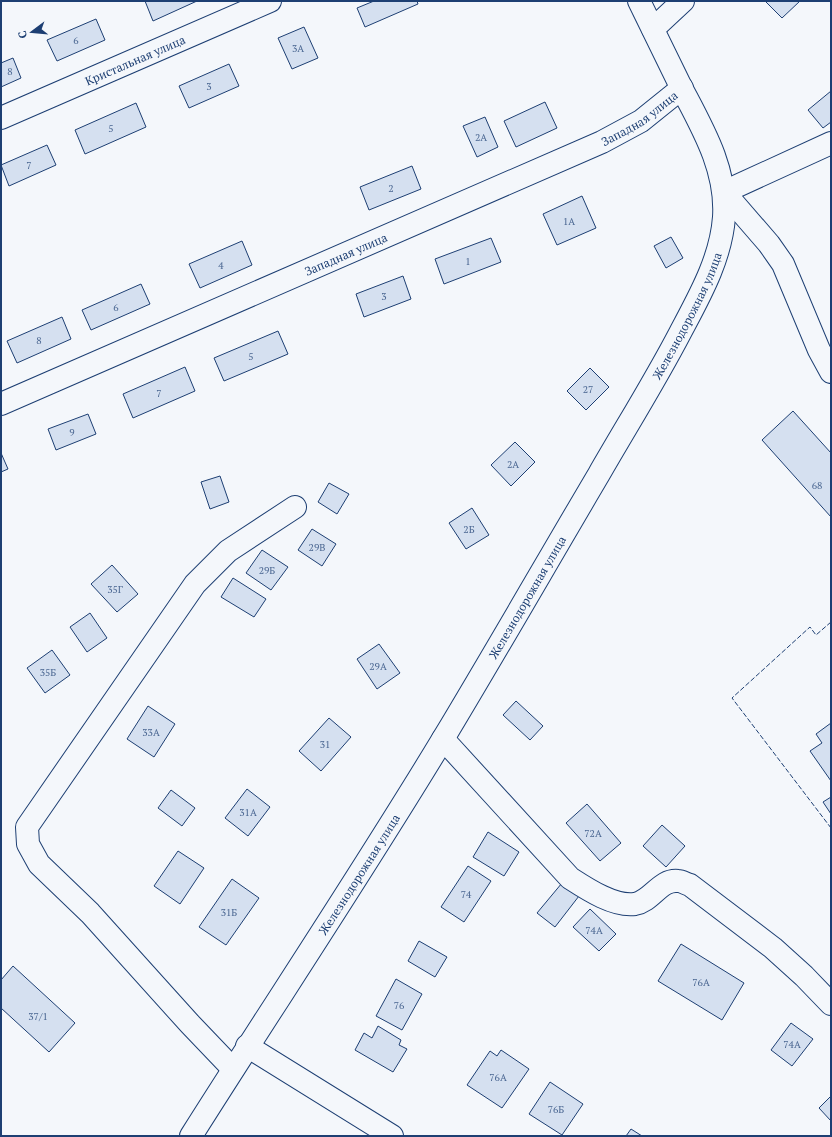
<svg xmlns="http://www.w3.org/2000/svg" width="832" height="1137" font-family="'PT Serif',serif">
<rect width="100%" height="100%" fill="#f4f7fb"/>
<g fill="#d5e0f0" stroke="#1d3f73">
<path d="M145,1H197L153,21Z"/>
<path d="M374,1H417L418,4L365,27L357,8Z"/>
<path d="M765,1H800L782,18Z"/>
<path d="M96,19L105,40L57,61L47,40Z"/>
<path d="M304,27L318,58L292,69L278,38Z"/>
<path d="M13,58L21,78L1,87V63Z"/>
<path d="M229,64L239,86L189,108L179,86Z"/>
<path d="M831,91V122L823,128L808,110Z"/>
<path d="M545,102L557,128L516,147L504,121Z"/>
<path d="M136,103L146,127L85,154L75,130Z"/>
<path d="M485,117L498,147L477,157L463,126Z"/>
<path d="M47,145L56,165L9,186L1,165Z"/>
<path d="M412,166L421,189L369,210L360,187Z"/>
<path d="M582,196L596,228L557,245L543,214Z"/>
<path d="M671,237L683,258L666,268L654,246Z"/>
<path d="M491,238L501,262L444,284L435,259Z"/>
<path d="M242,241L252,265L200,288L189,264Z"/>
<path d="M403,276L411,299L364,317L356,294Z"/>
<path d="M141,284L150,304L91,330L82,310Z"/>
<path d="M62,317L71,339L17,363L7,341Z"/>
<path d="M278,331L288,354L224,381L214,358Z"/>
<path d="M185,367L195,391L133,418L123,394Z"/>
<path d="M590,368L609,387L586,410L567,391Z"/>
<path d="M793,411L831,453V517L762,440Z"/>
<path d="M88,414L96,434L56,450L48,429Z"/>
<path d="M515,442L535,462L511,486L491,465Z"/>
<path d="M1,453L8,469L1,472Z"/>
<path d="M220,476L229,502L210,509L201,482Z"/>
<path d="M329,483L349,494L337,514L318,502Z"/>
<path d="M472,508L489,535L466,549L449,523Z"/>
<path d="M312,529L336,544L322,566L298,550Z"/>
<path d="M262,550L288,567L271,590L246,573Z"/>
<path d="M112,565L138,594L117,612L91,584Z"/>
<path d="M233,578L266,599L254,617L221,597Z"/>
<path d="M90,613L107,638L87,652L70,627Z"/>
<path d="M379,644L400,673L377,689L357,659Z"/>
<path d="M52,650L70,675L45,693L27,668Z"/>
<path d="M516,701L543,726L530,740L503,715Z"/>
<path d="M148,706L175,724L154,757L127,739Z"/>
<path d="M329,718L351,737L321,771L299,751Z"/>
<path d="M831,723V781L810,751L822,743L816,734Z"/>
<path d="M247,789L270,807L248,836L225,818Z"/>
<path d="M171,790L195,808L182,826L158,808Z"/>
<path d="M831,797V814L823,802Z"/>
<path d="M587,804L621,843L600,861L566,823Z"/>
<path d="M662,825L685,846L666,867L643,846Z"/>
<path d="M488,832L519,852L504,876L473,857Z"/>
<path d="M178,851L204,868L180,904L154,886Z"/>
<path d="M468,866L491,881L464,922L441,907Z"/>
<path d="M232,879L259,898L226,945L199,927Z"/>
<path d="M562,883L579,896L555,927L537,913Z"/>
<path d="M590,909L616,934L599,951L573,927Z"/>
<path d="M419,941L447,957L435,977L408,961Z"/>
<path d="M681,944L744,983L722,1020L658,981Z"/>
<path d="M13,966L75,1023L49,1052L1,1008V980Z"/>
<path d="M396,979L422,994L402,1030L376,1016Z"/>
<path d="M791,1023L813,1039L792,1066L771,1050Z"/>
<path d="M378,1026L401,1040L399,1045L407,1049L393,1072L355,1050L364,1033L372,1038Z"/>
<path d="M501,1050L529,1069L502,1108L467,1085L490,1051L497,1056Z"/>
<path d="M550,1082L583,1104L562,1135L529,1114Z"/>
<path d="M831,1096V1121L819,1108Z"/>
<path d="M631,1129L642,1136H626Z"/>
</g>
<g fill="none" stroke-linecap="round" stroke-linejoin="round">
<g stroke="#1d3f73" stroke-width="24">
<g id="minor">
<path d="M653,29L683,1"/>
<path id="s1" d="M1,118L270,1"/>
<path d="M831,143L724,192L769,244L783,264L819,350L831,372"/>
<path id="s2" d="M1,404L602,142L641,121L682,88"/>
<path d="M443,739L570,878C587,889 614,907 635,904C652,901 660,879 678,881C682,881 686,884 690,885L773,948L804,976L831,1004"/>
<path d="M247,1046L392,1136"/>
<path d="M233,1069L190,1024L90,913L39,864L28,844L27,827L195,584L228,551L295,507"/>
</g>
</g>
<g stroke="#1d3f73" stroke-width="24">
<g id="major">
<path id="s3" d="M191,1136C275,1003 362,873 443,739C496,651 547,562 599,474C626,427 655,381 680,333C699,297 721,259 724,217C727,170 703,129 682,89C668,60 653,30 639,1"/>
</g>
</g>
<use href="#minor" stroke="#f4f7fb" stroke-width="22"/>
<use href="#major" stroke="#f4f7fb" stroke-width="22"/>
<path stroke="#1d3f73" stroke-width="1" stroke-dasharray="5 2" stroke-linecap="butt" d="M831,622L816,635L810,627L732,698L831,828"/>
</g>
<g text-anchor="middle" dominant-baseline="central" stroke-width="3" stroke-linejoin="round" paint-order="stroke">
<g font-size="10" fill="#4b6792">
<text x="76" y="40">6</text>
<text x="298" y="48">3А</text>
<text x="10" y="71">8</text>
<text x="209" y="86">3</text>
<text x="111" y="128">5</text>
<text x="481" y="137">2А</text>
<text x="29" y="165">7</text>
<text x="391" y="188">2</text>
<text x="569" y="221">1А</text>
<text x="468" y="261">1</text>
<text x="221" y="265">4</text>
<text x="384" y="296">3</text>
<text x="116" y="307">6</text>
<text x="39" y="340">8</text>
<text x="251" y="356">5</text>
<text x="588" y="389">27</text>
<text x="159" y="393">7</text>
<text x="72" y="432">9</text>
<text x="513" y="464">2А</text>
<text x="817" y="485">68</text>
<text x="469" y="529">2Б</text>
<text x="317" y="547">29В</text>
<text x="267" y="570">29Б</text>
<text x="115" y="589">35Г</text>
<text x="378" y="666">29А</text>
<text x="48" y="672">35Б</text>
<text x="151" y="732">33А</text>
<text x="325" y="744">31</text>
<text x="248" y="812">31А</text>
<text x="593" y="833">72А</text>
<text x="466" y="894">74</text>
<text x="229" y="912">31Б</text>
<text x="594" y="930">74А</text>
<text x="701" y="982">76А</text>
<text x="399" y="1005">76</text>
<text x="38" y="1016">37/1</text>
<text x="792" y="1044">74А</text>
<text x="498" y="1077">76А</text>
<text x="556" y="1109">76Б</text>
</g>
<g font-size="12" fill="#1d3f73" stroke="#f4f7fb">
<text stroke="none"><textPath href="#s1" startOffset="146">Кристальная улица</textPath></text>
<text stroke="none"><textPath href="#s2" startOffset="700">Западная улица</textPath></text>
<text stroke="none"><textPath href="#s2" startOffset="376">Западная улица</textPath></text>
<text stroke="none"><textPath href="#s3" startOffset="959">Железнодорожная улица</textPath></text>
<text stroke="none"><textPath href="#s3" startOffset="635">Железнодорожная улица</textPath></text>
<text stroke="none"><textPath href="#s3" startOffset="311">Железнодорожная улица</textPath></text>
</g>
</g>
<rect width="832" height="1137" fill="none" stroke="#1d3f73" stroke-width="4"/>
<g transform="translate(32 32) rotate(254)" stroke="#f4f7fb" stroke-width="3" paint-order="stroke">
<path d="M0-3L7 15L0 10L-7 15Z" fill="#1d3f73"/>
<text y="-6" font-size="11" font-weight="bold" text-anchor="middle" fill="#1d3f73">С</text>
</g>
</svg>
